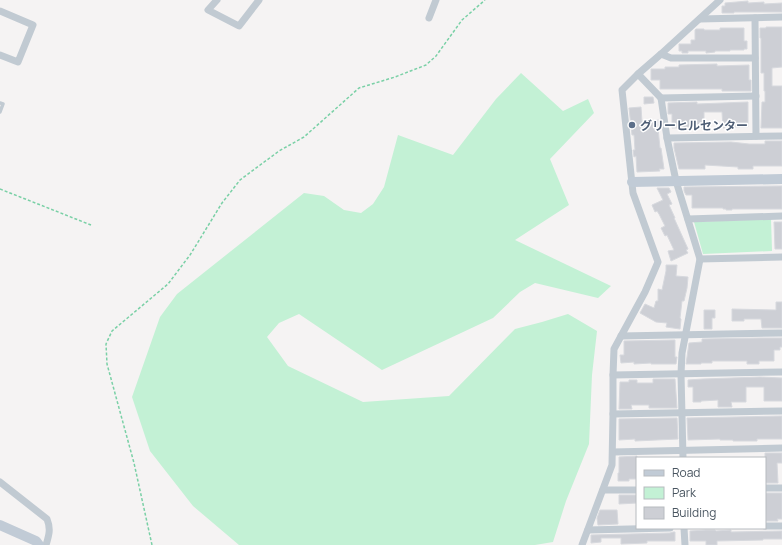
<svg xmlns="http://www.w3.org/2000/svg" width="782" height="545" font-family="Manrope,'Noto Sans JP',sans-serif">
<rect width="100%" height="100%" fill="#f5f3f3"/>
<g fill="#c3f1d5">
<path d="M521,73L563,111L588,99L594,113L550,159L569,205L515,240L611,286L598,298L535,283L520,292L493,318L382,370L299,314L279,323L267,337L288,366L363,402L449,396L515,329L542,322L568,314L597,331L592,375L589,444L566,501L553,542L535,545H239L193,506L150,451L132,397L160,317L177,294L304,193L324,196L344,210L361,213L373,204L384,187L398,135L453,155L496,99Z"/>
<path d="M771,219L772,251L703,254L694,222Z"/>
</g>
<g fill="#cdcfd5" stroke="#d7d9de">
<path d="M748,1V3L764,2V4L782,3V12H734V13H722V6H725V3Z"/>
<path d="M766,27H782V67L772,68V86H782V128H761L762,102H765V91H764V73H761V38H760V28H766Z"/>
<path d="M720,28H744V41H747V49H744V50H730V51H715V52L706,53V51H688V53H682V51H679V44H691V40H695V30L696,29H704V30H720Z"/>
<path d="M717,64V66L749,65V80H751V91H722V89H660V80H651V69H665V67H679V65Z"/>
<path d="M644,97H653L654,103L644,104Z"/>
<path d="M697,102V104L748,102V127L723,128L722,112H704V127L672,128V114H668V103Z"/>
<path d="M641,107L642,122L659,120L660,128H658L660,148H661L664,169H659L660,171L637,172L636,156L634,157L633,150H635L634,135H632L629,108Z"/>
<path d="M765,141H782V166H753V169H738V167L705,165V169H679L674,148V143L731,142L749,144H765Z"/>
<path d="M782,186V209H732V210H726V209H723V208H692V195H686L684,191V187Z"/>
<path d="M657,188H669L671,192L667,194L672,204L669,205L675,218H674L688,249L686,250L688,253L671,261L668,251L674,250L667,235L665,236L661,228L665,226L659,214L657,211L655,212L652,205L663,200Z"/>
<path d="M774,222H782V249H775Z"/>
<path d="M666,265H677L676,276L688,277L687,288L684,301H682L680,318L681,319L680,329L666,327L667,323L656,322L640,313L645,304L654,308L656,301H658V289L662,290L666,271Z"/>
<path d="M776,302H782V328H762L761,319H744V321H732V309L776,310Z"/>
<path d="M704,310H715V318H712V329H704Z"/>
<path d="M761,338H782V347H780V350H774V361H759V364H747V361H712V363H701V364H686L689,343L702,342V339Z"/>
<path d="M675,340V357H677L676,364H651V363L634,364V362L621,363L620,355H624V341Z"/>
<path d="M760,377L782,378V401H764V387H746V402H731L732,407H718V400L701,401V402H693V387H688V380L703,379Z"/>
<path d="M653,379H675L677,408H649V405H631L632,409H619L620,382H629V380H637V383H653Z"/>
<path d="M782,416V439H757V441H733V440H720V439L688,440V439L687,418Z"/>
<path d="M677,418L678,439L635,441V439L619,440V419Z"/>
<path d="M765,453H782V463H777L778,483H765Z"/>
<path d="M637,456V479H629V481H618V473H619V457Z"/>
<path d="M765,493H782V519H777L778,521H766Z"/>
<path d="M619,495H637V503L619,504Z"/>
<path d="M600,510H617L618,524L598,525L597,518Z"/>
<path d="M706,530H715L716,531L731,530V532L782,531V539H763V540L717,541V545H706V541H690V531Z"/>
<path d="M673,532H675V541H647V543L621,544V538H601V542L591,543V535L670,533Z"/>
</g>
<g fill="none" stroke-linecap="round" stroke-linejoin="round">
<g stroke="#7ad0a6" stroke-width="1.5" stroke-dasharray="3 2" stroke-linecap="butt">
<path d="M0,189L91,225"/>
<path d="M152,545L134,463L107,364L106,344L112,331L168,284L190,255L222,203L240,180L279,151L304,137L359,88L395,77L426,65L436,56L462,20L485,0"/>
</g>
<path stroke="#c1cad2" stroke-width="3.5" d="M0,103L3,104L0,112"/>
<g stroke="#c1cad2" stroke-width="7">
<path d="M217,0L208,10L239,26L259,0"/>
<path d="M0,11L33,25L18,62L0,55"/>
<path d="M429,18L436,0"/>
<path d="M755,18L756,136"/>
<path d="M700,19L782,17"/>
<path d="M661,54L671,58H755"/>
<path d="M638,74L661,98L667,138L676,181L700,259L682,353L681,374L683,458"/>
<path d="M661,98L756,96"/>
<path d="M667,138L782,136"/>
<path d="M688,219L782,216"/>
<path d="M700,259L782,257"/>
<path d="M621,336L782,333"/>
<path d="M613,375L782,372"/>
<path d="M613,414L782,411"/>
<path d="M613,452L782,448"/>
<path d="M0,482L47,519C51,529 49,535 46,545"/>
<path d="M765,488H782"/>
<path d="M603,490H637"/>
<path d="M765,526H782"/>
<path d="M684,528L685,545"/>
<path d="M588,530L670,528"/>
<path d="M582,545L612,465L613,414V375L614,349L645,292L658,262L633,193L622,90L638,74L661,54L720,0"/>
</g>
<g stroke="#c1cbd6" stroke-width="10">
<path d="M632,182L782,179"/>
<path d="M0,525L36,541L39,545"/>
</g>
</g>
<circle fill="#5c6f8a" stroke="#fff" stroke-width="1.5" cx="632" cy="125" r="4"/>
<g text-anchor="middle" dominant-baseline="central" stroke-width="3" stroke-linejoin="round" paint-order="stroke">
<g font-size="12" font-weight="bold" fill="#4e5e75" stroke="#fff" text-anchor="start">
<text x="640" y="125">グリーヒルセンター</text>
</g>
</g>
<rect x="636" y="457" width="130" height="72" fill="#ffffff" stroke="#b7bbc0"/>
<rect x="644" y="470" width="20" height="6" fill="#c1cbd6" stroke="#b7bbc0"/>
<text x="672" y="477" font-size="12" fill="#4a5661">Road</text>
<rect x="644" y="487" width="20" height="12" fill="#c3f1d5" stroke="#b7bbc0"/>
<text x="672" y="497" font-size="12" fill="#4a5661">Park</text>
<rect x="644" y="507" width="20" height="12" fill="#cdcfd5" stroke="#b7bbc0"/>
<text x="672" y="517" font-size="12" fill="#4a5661">Building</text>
</svg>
